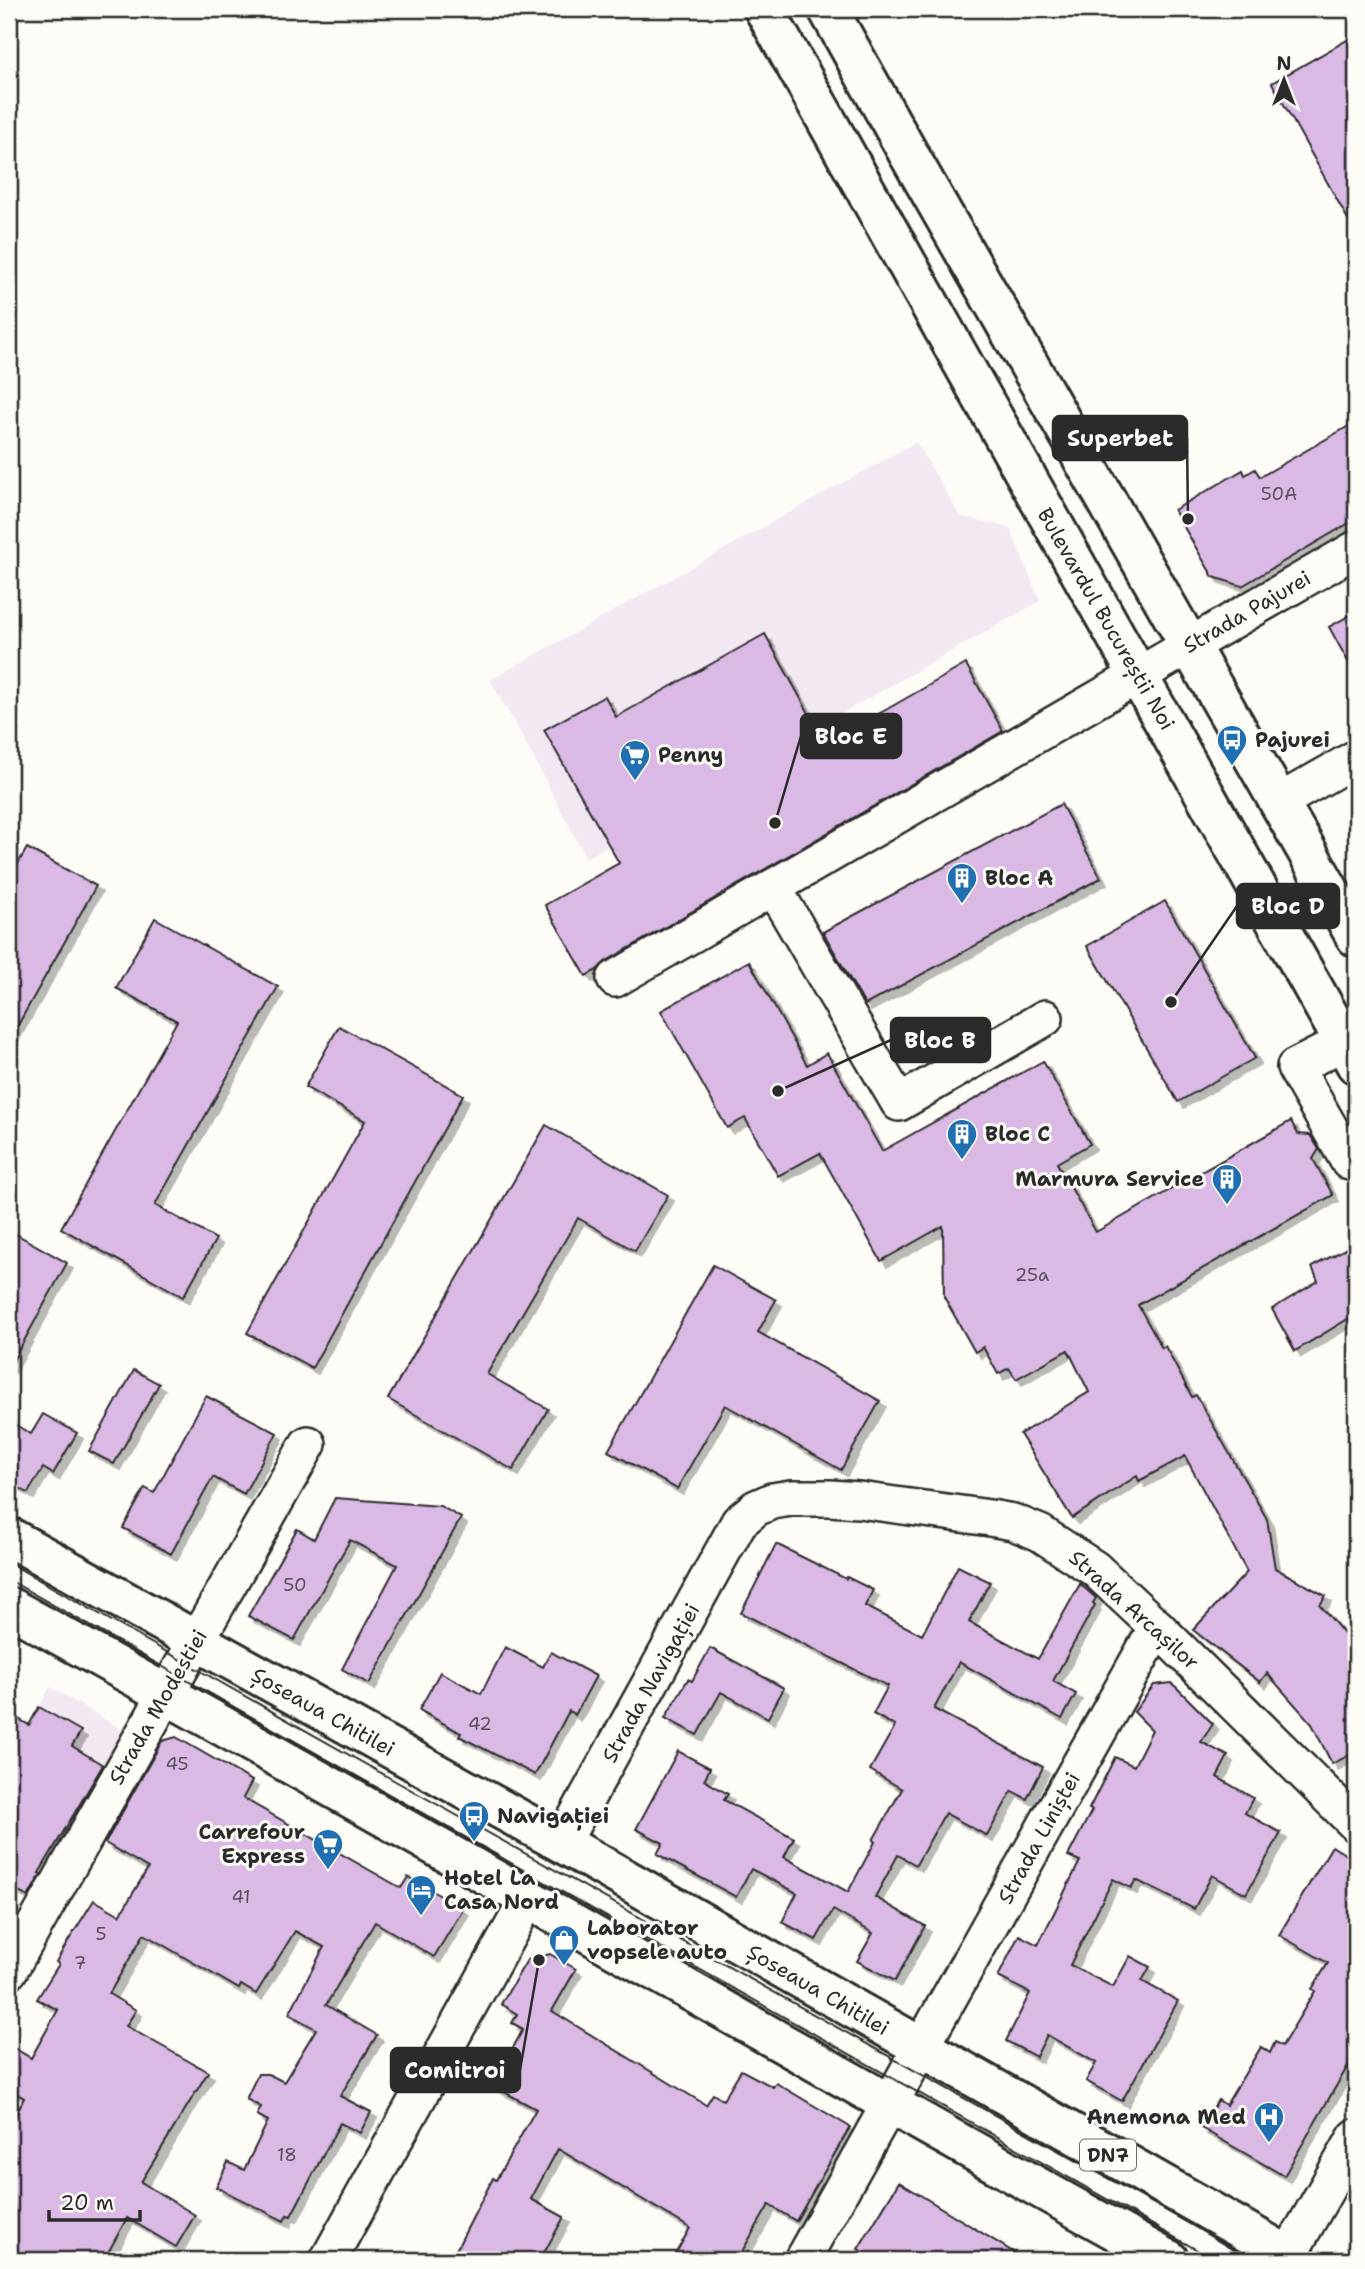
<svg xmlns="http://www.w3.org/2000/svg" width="1365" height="2269" font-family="'Shantell Sans',sans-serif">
<defs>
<filter id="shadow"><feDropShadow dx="6" dy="6" stdDeviation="0" flood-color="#0004"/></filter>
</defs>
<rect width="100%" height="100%" fill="#fdfcf7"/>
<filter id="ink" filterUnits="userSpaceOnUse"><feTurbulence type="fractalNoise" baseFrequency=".0143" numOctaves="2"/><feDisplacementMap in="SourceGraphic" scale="14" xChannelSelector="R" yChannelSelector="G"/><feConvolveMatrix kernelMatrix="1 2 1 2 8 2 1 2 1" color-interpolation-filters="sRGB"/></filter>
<g filter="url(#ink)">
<g fill="#f2e8f2">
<path d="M916,442L960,516L1010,528L1040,601L586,858L521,734L490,680Z"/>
<path d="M50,1687L123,1730L103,1765L72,1746L81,1730L39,1707Z"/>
</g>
<g fill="#dab9e5" stroke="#2b2b2b" stroke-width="2" filter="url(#shadow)">
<path d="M1356,35V234L1272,83Z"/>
<path d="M1356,422V519L1242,586L1213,577L1174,510L1243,470L1245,475L1255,469L1260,477Z"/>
<path d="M1356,612V676L1329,627Z"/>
<path d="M765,634L826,744L966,664L1003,731L605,962L597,970L586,976L545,905L619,863L544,730L605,696L616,717Z"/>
<path d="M1061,804L1101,878L865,1005L823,932Z"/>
<path d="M27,848L96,886L9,1041V879Z"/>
<path d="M1165,901L1255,1058L1178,1102L1087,946Z"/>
<path d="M155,918L278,987L155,1205L216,1239L183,1297L61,1228L177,1021L116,988Z"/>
<path d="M749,961L807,1065L827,1053L882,1151L1043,1061L1090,1144L1057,1163L1096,1232L1291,1121L1298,1134L1310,1135L1319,1149L1313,1159L1333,1195L1138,1305L1162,1348L1165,1346L1192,1397L1196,1395L1267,1519L1275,1568L1326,1596L1320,1605L1356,1648V1752L1332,1764L1312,1724L1267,1673L1260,1682L1193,1630L1247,1572L1185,1456L1139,1481L1137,1476L1072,1518L1020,1434L1089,1392L1068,1350L1016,1379L1009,1368L998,1374L983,1347L975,1352L944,1297L943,1226L881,1261L820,1153L778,1176L745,1118L727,1128L661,1011Z"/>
<path d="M339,1026L463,1095L312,1368L247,1333L365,1121L305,1087Z"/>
<path d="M546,1125L668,1195L635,1251L578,1218L487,1374L548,1409L513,1470L388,1399Z"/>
<path d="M9,1230L67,1263L9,1368Z"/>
<path d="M1356,1243V1314L1295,1351L1272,1309L1318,1281L1312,1267Z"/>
<path d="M713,1265L776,1300L758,1332L880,1401L841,1470L725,1405L677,1489L608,1451Z"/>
<path d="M134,1370L159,1384L114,1464L89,1451Z"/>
<path d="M206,1396L277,1433L244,1494L213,1477L171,1554L123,1528L145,1488L154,1493Z"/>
<path d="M43,1414L77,1433L53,1474L43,1468L28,1493L9,1482V1421L31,1434Z"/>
<path d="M335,1498L440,1506L461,1518L369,1684L342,1669L397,1565L350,1540L294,1640L248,1616L297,1529L314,1539Z"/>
<path d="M776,1544L846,1579L847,1577L873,1590L865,1606L922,1635L958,1566L990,1582L969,1622L1038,1659L1080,1584L1096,1598L1093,1603L1095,1605L1053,1681L1076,1694L1062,1719L959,1662L934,1709L1043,1767L1027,1799L1012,1791L987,1836L945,1813L916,1865L898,1855L875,1897L925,1926L895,1981L857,1961L873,1933L833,1910L816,1940L782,1922L797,1893L751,1869L736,1897L657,1854L663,1843L636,1829L678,1751L710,1768L704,1780L728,1794L724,1800L794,1838L784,1857L848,1892L875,1842L873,1840L902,1789L870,1770L895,1726L873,1714L888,1686L741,1613Z"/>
<path d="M505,1647L543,1667L551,1652L596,1676L575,1715L569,1711L535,1775L459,1736L461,1733L419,1710L440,1672L481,1694Z"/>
<path d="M710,1648L784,1688L768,1718L721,1692L697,1735L665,1718L688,1679L692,1681Z"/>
<path d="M1172,1683L1213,1724L1201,1742L1228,1756L1217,1777L1253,1798L1245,1813L1281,1833L1246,1894L1212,1875L1194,1909L1136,1880L1131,1888L1113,1879L1070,1965L1113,1987L1130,1956L1150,1967L1142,1981L1178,2001L1122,2101L1086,2081L1096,2063L1047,2035L1036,2057L1006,2041L1030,1993L998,1977L1019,1935L1038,1945L1080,1861L1068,1856L1092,1810L1089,1809L1115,1757L1134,1766L1152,1730L1134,1712L1154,1685Z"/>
<path d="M39,1707L81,1731L72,1746L103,1765L39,1873L41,1874L28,1897L9,1887V1714L29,1725Z"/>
<path d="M176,1737L252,1781L243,1798L401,1888L408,1877L463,1909L434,1957L375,1922L326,2005L377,2035L340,2096L371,2112L360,2133L340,2123L291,2216L287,2215L284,2221L216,2187L228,2162L244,2170L268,2121L257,2115L261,2107L246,2099L258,2074H268L284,2082L316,2029L289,2014L324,1947L295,1931L256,1994L241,1985L239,1989L144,1934L109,1994L136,2010L126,2026L208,2072L141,2182L195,2215L176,2247L127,2218L104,2260H9V2129L24,2098L9,2089V2045L31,2058L58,2010L37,1999L59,1964L56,1962L67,1943L94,1900L120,1915L148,1868L105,1843L162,1741Z"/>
<path d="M1332,1846L1356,1861V2052L1284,2176L1201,2128L1218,2100L1226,2105L1261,2047L1270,2053L1275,2042L1282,2046L1315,1991L1312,1989L1328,1963L1279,1935Z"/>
<path d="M550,1954L576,1969L552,2011L706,2105L713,2094L723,2100L741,2070L773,2087L776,2083L850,2127L796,2221L769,2205L737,2260H672L690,2228L558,2149L531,2199L564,2217L540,2260H451L493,2178L496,2180L536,2109L493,2086L523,2029L512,2023L517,2014L501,2004L527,1960Z"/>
<path d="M899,2182L1026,2260H877L858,2249Z"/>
</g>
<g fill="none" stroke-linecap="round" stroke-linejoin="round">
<g stroke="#2b2b2b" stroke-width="40">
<g id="minor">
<path d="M1279,802L1356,758"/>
<path d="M773,887L899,1103L1045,1018"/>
<path d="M615,979L1356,549"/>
<path d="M1344,1042L1295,1067L1349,1162"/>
<path d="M562,1843L739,1522L756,1508L772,1501L791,1498H830L859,1500L990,1518L1013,1522L1040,1533L1095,1569L1157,1627L1356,1824"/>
<path d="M9,1971L308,1444"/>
<path d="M1288,2256L1356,2137"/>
<path d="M328,2260L528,1899"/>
<path d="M802,2260L1157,1627"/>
</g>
</g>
<g stroke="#2b2b2b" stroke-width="44">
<g id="major">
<path d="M764,9L1356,1064"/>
<path d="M828,9L908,153L1356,937"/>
<path d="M9,1537L562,1843L1296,2260"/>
<path d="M9,1607C398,1821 781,2046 1169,2260"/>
</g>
</g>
<use href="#minor" stroke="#fdfcf7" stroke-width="35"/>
<use href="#major" stroke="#fdfcf7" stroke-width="38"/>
<g stroke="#2b2b2b" stroke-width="2">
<path d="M9,1563L397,1782L1188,2223L1250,2260"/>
<path d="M9,1580L1215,2260"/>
</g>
</g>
</g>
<defs>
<g id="bus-pin" transform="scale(1.575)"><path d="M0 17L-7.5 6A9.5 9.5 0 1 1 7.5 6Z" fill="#1f6fb2" stroke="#fdfcf7"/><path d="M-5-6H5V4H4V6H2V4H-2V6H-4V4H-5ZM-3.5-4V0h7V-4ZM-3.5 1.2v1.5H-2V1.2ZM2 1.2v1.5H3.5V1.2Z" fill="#fff"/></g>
<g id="supermarket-pin" transform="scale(1.575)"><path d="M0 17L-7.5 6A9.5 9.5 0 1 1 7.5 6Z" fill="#1f6fb2" stroke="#fdfcf7"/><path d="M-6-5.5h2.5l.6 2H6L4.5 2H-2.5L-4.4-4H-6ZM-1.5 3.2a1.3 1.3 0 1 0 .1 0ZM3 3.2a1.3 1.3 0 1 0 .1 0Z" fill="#fff"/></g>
<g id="building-pin" transform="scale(1.575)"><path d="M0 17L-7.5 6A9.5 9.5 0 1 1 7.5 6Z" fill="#1f6fb2" stroke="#fdfcf7"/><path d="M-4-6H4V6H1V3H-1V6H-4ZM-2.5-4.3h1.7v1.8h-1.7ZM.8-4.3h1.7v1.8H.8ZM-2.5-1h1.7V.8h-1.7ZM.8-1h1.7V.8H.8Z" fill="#fff"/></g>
<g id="hotel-pin" transform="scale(1.575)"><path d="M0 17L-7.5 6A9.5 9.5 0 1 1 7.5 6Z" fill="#1f6fb2" stroke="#fdfcf7"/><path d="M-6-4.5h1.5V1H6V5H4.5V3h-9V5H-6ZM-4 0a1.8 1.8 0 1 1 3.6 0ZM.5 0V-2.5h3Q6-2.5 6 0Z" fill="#fff"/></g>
<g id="shop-pin" transform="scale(1.575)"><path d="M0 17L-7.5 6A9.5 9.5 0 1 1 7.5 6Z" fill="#1f6fb2" stroke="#fdfcf7"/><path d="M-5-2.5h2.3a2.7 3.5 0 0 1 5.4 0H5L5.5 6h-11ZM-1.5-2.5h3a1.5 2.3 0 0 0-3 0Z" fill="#fff"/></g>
<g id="hospital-pin" transform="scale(1.575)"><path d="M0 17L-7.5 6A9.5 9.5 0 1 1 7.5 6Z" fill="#1f6fb2" stroke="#fdfcf7"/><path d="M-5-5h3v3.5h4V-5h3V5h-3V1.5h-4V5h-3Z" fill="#fff"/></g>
</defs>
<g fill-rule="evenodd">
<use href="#bus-pin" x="1232" y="740"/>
<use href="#supermarket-pin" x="635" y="755"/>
<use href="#building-pin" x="962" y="878"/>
<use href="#building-pin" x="962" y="1134"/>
<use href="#building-pin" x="1227" y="1179"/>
<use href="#bus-pin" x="474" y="1816"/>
<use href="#supermarket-pin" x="328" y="1844"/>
<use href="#hotel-pin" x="421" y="1890"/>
<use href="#shop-pin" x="564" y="1940"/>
<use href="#hospital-pin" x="1269" y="2117"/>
</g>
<g text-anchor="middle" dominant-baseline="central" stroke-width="6" stroke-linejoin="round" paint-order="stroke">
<g font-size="18" fill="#574e5a">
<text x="1279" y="494">50A</text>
<text x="1032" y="1275">25a</text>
<text x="295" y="1585">50</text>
<text x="480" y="1724">42</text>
<text x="177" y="1764">45</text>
<text x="241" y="1897">41</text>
<text x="101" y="1934">5</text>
<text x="80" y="1963">7</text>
<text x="287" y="2155">18</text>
</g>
<rect fill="#fdfcf7" stroke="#6a6a68" stroke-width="2" x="1080" y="2139.5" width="56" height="31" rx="5"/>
<g font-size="19" font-weight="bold" fill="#2b2b2b">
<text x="1108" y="2155">DN7</text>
</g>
<g font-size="21" fill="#2b2b2b" stroke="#fdfcf7">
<text transform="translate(1247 612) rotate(-30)">Strada Pajurei</text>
<text transform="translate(1106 619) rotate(60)">Bulevardul Bucureștii Noi</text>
<text transform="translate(1134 1610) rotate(42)">Strada Arcașilor</text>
<text transform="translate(651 1683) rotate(-61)">Strada Navigației</text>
<text transform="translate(158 1707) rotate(-60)">Strada Modestiei</text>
<text transform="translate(323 1712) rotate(29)">Șoseaua Chitilei</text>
<text transform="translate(1039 1838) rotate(-61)">Strada Liniștei</text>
<text transform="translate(818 1990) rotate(30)">Șoseaua Chitilei</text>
</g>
<g font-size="21" font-weight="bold" fill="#2b2b2b" stroke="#fdfcf7" text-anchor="start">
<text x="1255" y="740">Pajurei</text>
<text x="658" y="755">Penny</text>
<text x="985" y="878">Bloc A</text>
<text x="985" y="1134">Bloc C</text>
<text x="1204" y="1179" text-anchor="end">Marmura Service</text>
<text x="497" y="1816">Navigației</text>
<text x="305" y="1832" text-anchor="end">Carrefour<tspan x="305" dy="24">Express</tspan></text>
<text x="444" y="1878">Hotel La<tspan x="444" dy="24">Casa Nord</tspan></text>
<text x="587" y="1928">Laborator<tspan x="587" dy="24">vopsele auto</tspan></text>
<text x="1246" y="2117" text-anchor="end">Anemona Med</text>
</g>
</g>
<path fill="none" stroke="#2b2b2b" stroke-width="2.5" d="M1188 519L1187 438M775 823L801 736M1171 1002L1237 906M778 1091L891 1040M539 1960L520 2070"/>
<g fill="#2b2b2b" stroke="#fdfcf7" stroke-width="2.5">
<circle cx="1188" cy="519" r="7"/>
<circle cx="775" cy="823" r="7"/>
<circle cx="1171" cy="1002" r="7"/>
<circle cx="778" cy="1091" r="7"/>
<circle cx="539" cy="1960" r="7"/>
</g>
<g fill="#2b2b2b" stroke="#2b2b2b" stroke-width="2.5">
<rect x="1053" y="416" width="134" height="44" rx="7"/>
<rect x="801" y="714" width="100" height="44" rx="7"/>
<rect x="1237" y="884" width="102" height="44" rx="7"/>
<rect x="891" y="1018" width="99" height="44" rx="7"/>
<rect x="391" y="2048" width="129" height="44" rx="7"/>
</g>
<g font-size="23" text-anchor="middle" font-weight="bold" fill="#fff">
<text x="1120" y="446">Superbet</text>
<text x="851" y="744">Bloc E</text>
<text x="1288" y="914">Bloc D</text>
<text x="940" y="1048">Bloc B</text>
<text x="455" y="2078">Comitroi</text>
</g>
<rect width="1365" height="2269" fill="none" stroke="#fdfcf7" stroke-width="35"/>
<rect x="18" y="18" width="1330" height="2234" fill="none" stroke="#2b2b2b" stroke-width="2.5" filter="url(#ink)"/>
<g transform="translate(1284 80)" stroke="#fdfcf7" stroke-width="5" paint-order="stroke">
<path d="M0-5L12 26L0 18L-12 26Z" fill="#2b2b2b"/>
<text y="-10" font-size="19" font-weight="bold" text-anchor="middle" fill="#2b2b2b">N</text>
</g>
<path d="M49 2210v10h91v-10" fill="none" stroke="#2b2b2b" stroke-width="3.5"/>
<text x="60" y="2210" font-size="21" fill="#2b2b2b" stroke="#fdfcf7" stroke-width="5" paint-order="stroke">20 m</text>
</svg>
